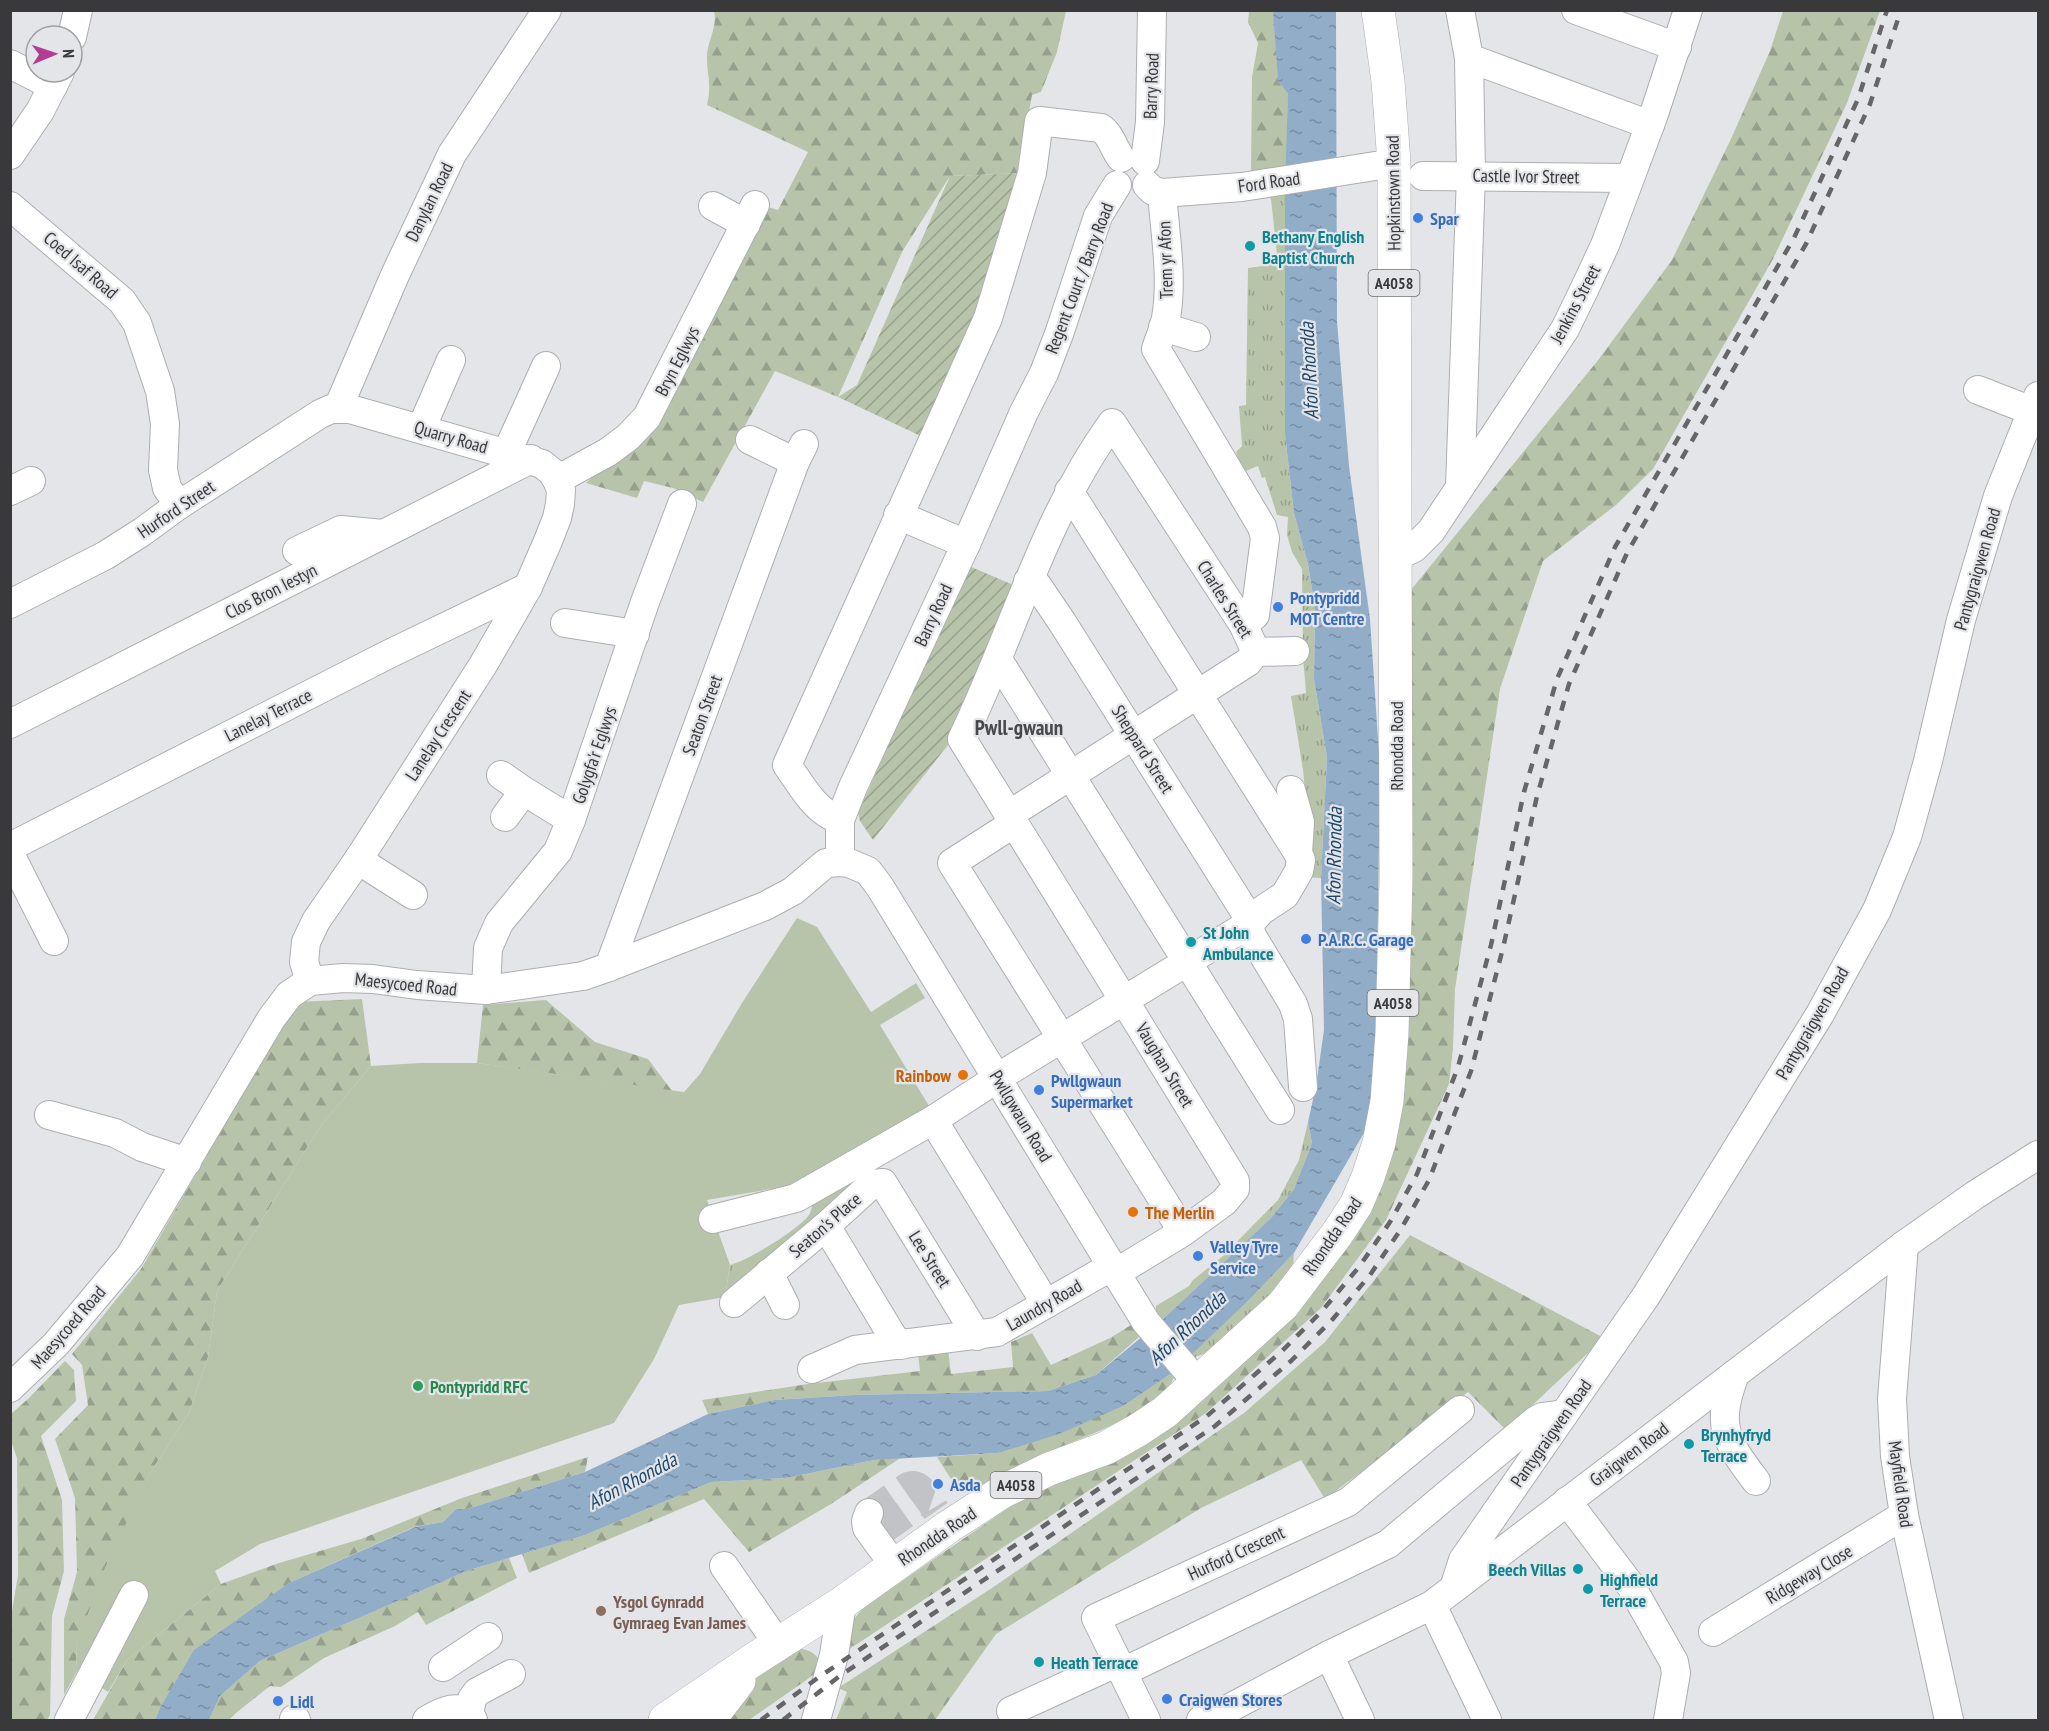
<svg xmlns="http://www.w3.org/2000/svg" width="2049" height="1731" font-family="'PT Sans Narrow',sans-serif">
<defs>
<pattern id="grass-tufts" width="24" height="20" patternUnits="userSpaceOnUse" patternTransform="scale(1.5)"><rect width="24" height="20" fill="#b7c4aa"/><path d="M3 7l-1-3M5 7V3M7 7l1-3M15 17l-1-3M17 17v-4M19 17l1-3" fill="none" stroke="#96a08c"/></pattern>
<pattern id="forest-firs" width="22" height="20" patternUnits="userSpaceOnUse" patternTransform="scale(1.5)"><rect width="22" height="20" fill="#b7c4aa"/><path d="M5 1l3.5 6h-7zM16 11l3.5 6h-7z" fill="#96a08c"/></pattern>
<pattern id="garden-furrows" width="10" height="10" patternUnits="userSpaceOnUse" patternTransform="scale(1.5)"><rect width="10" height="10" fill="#b7c4aa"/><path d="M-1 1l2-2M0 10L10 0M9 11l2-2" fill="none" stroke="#96a08c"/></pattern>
<pattern id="water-ripples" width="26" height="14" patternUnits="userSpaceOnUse" patternTransform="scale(1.5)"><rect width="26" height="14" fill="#92adc8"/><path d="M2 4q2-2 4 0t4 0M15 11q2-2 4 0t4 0" fill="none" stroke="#788ea4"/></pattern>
</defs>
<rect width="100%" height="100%" fill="#e4e5e9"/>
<g fill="url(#grass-tufts)">
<path d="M1285,185V434L1294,513L1308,564L1315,608L1314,679L1327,757L1321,878L1307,877L1308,821L1303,770L1291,696L1306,693L1303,656L1302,569L1292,552L1287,535L1288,517L1277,515L1265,477L1262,478L1258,466L1243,472L1236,452L1242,446L1239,406L1246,405L1248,268L1278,264L1271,199L1262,189Z"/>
<path d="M1308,1122L1312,1143L1294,1189L1271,1218L1162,1320L1156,1313V1306L1189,1286L1193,1280L1223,1256L1278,1200L1299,1160Z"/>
<path d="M866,1170L865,1177L725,1297L730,1265C747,1261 798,1230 809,1215C811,1212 812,1206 813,1202Z"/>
<path d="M1294,1253L1293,1267L1267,1297L1209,1352L1195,1357L1192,1353L1247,1302Z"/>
</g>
<g fill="url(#forest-firs)">
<path d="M714,11H1066L1057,52L1041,92L1032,95L1029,112L1027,173L950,176L902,252L838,397L775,371L703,502L673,488L644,481L637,498L586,483L619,452L768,207L778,210L808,152L707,105C712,83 707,77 707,57C707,41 718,27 714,11Z"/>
<path d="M1249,11H1274L1278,81L1288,94L1287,167L1251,172L1252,77L1258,43L1248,22Z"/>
<path d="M1783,11H1880L1847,103L1773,259L1653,469L1616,505L1543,561L1500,689L1455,989L1453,1048L1449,1084L1386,1220L1321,1308L1206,1413L848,1650L849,1625L864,1607L1036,1489L1196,1402L1310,1298L1370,1203L1410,591L1599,359L1672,260L1730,141L1770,51Z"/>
<path d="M362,999L371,1066L322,1124L217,1291L208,1357L189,1413L150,1473L76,1646L77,1671L64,1695V1619L77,1572L75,1498L55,1439L88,1405L82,1365L72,1354L141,1269L296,1002Z"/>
<path d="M546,1000L595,1042L648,1059L672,1091L477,1063L483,1005Z"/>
<path d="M1410,1235L1604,1338L1506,1430L1468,1392L1325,1499L1301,1460L1201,1508L996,1634L935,1720H836L847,1692L838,1688L995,1586L1244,1413L1325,1342Z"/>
<path d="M1131,1325L1139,1337L1096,1375L1048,1391L853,1395L775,1400L708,1414L702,1400L808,1384L920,1371L918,1353L948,1349L951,1374L1013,1367L1011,1342L1032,1333L1051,1365L1110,1338Z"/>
<path d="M65,1361L74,1370L76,1401L41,1436L62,1500L64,1571L52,1616L50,1715L47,1720H11V1617L18,1575L17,1458L11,1441V1414L29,1398Z"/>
<path d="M1172,1373L1174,1376C1167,1410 1076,1439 1047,1453C1019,1466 991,1491 960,1493L937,1457L998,1453L1125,1405Z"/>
<path d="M588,1457L585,1472L467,1509H456L443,1522L414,1527L289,1583L160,1708L155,1720H93L127,1660L221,1584L279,1563L361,1539L462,1498Z"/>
<path d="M902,1457L831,1504L749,1552L704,1499L529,1573L522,1554L585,1535L711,1482L786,1478L874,1460Z"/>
<path d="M509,1558L517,1578L426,1625L418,1612L395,1626L324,1658L281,1687L270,1686L236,1713L229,1720H209L220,1696L260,1661L469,1570Z"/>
<path d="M797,1648C811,1650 819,1654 822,1669L749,1720H722L762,1671Z"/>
</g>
<path fill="#b7c4aa" d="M797,918L817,927L871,1012L916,983L925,998L880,1025L929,1106L788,1186L707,1200L730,1265L725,1297L679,1305L654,1359L614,1423L260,1544L215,1571L221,1584L127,1660L108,1692L77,1671L76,1646L104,1570L150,1473L189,1413L208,1357L217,1291L322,1124L371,1066L420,1063H477L684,1092L700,1074L742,1003Z"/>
<g fill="url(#garden-furrows)">
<path d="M1027,173L1006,244L927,439L838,397L857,385L950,176Z"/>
<path d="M969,566L1018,587L959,731L873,840L860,821L858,813Z"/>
</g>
<path fill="url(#water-ripples)" d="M1273,11H1336L1337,321L1349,466L1370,619L1380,769L1376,1054L1368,1126L1294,1253L1247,1302L1172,1373L1125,1405L1059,1434L998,1453L874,1460L786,1478L711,1482L585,1535L469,1570L260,1661L220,1696L209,1720H155L160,1708L194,1650L289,1583L415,1527L443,1522L456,1509H467L585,1472L708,1414L775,1400L853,1395L1048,1391L1096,1375L1162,1320L1271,1218L1294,1189L1312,1143L1308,1122L1316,1086L1324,1030L1321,878L1327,757L1314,679L1315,608L1308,564L1294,513L1285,434V185L1288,94L1278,81Z"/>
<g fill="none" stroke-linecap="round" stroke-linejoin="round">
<g stroke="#c2c3c6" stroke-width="28" stroke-dasharray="28 14" stroke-linecap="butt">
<path d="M869,1513L908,1486C922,1481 929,1501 936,1511"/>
<path d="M882,1531L920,1504L925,1502L931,1504"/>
</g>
<g stroke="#adaeb2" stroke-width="30">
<g id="minor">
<path d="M1576,10L1677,47"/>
<path d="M72,37L78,10"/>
<path d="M1469,58L1650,125"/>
<path d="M10,64L53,86"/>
<path d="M10,155L40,111L60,72"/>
<path d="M1145,161L1150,122L1152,10"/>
<path d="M1423,176L1629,178"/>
<path d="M1147,185L1153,191L1162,193L1242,187L1394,163"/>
<path d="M1162,193C1165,234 1173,278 1166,318C1164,329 1159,339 1156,349L1262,527L1265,538L1255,615L1243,624"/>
<path d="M10,206L122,301L137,323L160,391L165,424L163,470L167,488L179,505"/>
<path d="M713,206L746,224"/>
<path d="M1163,327L1196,337"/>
<path d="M1978,390L2032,411"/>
<path d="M338,408L395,275L452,154L547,10"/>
<path d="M421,429L451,360"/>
<path d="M750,440L795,462"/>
<path d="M507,452L546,366"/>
<path d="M557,480L608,452L628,437L647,417L755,205"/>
<path d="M1460,487L1471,175L1469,58L1460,10"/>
<path d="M10,491L31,481"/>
<path d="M898,515L966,544"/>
<path d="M297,551L341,530L383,534"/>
<path d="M1395,557L1414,548L1431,531L1565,329L1584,290L1605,245L1654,114L1688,10"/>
<path d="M1028,581L1037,585L1062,622L1245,912L1252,936L1293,1004L1298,1019L1303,1087"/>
<path d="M10,604L106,555L142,532L179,505L320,414L331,409H350L542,464L552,472L557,480L561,490L560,504L557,518L548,541L528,587L483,665L358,860L316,921L306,942L304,962L310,981"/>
<path d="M565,623L635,634"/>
<path d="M1256,652L1295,651"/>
<path d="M996,663L1002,666L1280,1110"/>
<path d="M10,724L531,459"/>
<path d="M501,775L524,791L571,820"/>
<path d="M1291,790L1300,822L1298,853"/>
<path d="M505,817L524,791"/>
<path d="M840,820C814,811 802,786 787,765L988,318L1032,173L1039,121L1101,128C1111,135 1114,149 1121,158"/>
<path d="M10,847L389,654L528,587"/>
<path d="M10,854L54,941"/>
<path d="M358,860L413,895"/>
<path d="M840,862V820L853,787L966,544L1024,412L1044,373L1059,334L1098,216L1117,185"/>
<path d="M609,967L795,462L804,444"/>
<path d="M486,990L488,948L499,923L558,851L571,820L645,602L682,504"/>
<path d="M49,1115L115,1133L142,1147L187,1162"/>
<path d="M933,1120L1046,1304"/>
<path d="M713,1219L796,1198L933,1120L1010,1070L1249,924L1261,911L1285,895L1299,871L1301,860L1298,853L1069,491"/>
<path d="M826,1226L893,1337L901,1345"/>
<path d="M1904,1245L1892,1399L1895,1456L1904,1515L1949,1720"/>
<path d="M769,1273L785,1305"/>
<path d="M734,1303L826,1226L872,1184L883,1183L977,1336"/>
<path d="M812,1369L855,1350L997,1332L1100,1273L1127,1266L1183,1232L1224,1202L1235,1189V1181C1145,1033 1053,887 962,739C1013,634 1043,519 1112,423L1243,624L1256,652L1248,662L1018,809L1005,829L952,863L1183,1232"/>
<path d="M1735,1374C1716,1425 1724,1439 1756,1481"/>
<path d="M10,1388L56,1344L130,1256L271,1019L289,995L310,981L343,978L373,979L417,985L486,990L583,976L609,967L765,906L793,891L826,863L840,862L849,863L868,871L880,887L1146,1322L1197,1382"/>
<path d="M1567,1501L1631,1586L1674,1662L1676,1673L1668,1720"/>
<path d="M869,1513L866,1521L867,1528L894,1565"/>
<path d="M724,1566L778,1644"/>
<path d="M1454,1588L1463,1560L1646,1296L1820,1014L1877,910L1907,837L1928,761L1961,620L1998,496L2038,396"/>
<path d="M1432,1605L1487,1720"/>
<path d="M1713,1632L1904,1515"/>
<path d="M1329,1655L1360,1720"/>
<path d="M443,1667L488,1637"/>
<path d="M1123,1672L1388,1544L1535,1421L1542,1417L1564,1414"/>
<path d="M1011,1711L1118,1662"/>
<path d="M469,1714L472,1699L477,1692L511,1674"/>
<path d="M294,1719L296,1720"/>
<path d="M69,1720L134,1595"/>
<path d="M427,1720C442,1711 461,1701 473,1720"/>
<path d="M816,1720L834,1655L842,1603"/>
<path d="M1146,1720L1096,1618L1348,1502L1460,1410"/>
<path d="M1201,1720L1228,1709L1329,1655L1432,1605L1904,1245L1975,1195L2038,1155"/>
</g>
</g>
<g stroke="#adaeb2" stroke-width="34">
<g id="major">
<path d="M665,1720L756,1658L842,1603L948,1527L1002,1492L1049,1469L1106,1448L1138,1430L1165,1412L1283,1305L1337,1234L1356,1205L1368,1177L1379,1143L1387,1101L1392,1033L1396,880L1394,163L1388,81L1378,10"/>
<path d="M709,1720L739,1681"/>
</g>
</g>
<use href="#minor" stroke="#fff" stroke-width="28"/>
<use href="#major" stroke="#fff" stroke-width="33"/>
<g stroke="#666669" stroke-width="4.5" stroke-dasharray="10 10" stroke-linecap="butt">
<path d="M761,1720L819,1677L1207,1416L1282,1351L1322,1311L1359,1267L1390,1222L1417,1174L1458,1067L1491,945L1524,792L1557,679L1615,547L1794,238L1858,99L1887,10"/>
<path d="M783,1720L841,1675L1215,1426L1291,1361L1332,1320L1370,1275L1401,1229L1429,1180L1471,1071L1503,948L1537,796L1569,684L1627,553L1806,244L1870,104L1901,10"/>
</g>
</g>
<g fill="#3f7fe0" stroke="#e4e5e9" stroke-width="2">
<circle cx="1418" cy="218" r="6"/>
<circle cx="1278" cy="607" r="6"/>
<circle cx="1306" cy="939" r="6"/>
<circle cx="1039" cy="1090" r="6"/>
<circle cx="1198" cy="1256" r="6"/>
<circle cx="938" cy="1484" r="6"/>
<circle cx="1167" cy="1699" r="6"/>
<circle cx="278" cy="1701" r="6"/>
</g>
<g fill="#0f9aa8" stroke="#e4e5e9" stroke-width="2">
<circle cx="1250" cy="246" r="6"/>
<circle cx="1191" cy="942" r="6"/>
<circle cx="1689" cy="1444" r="6"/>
<circle cx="1578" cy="1569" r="6"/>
<circle cx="1588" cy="1589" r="6"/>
<circle cx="1039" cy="1662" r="6"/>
</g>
<g fill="#e8710a" stroke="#e4e5e9" stroke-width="2">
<circle cx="963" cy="1075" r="6"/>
<circle cx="1133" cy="1212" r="6"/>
</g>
<circle fill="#2e9e5b" stroke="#e4e5e9" stroke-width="2" cx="418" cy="1386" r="6"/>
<circle fill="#8d6e63" stroke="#e4e5e9" stroke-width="2" cx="601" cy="1611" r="6"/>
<g text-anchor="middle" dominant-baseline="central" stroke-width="4.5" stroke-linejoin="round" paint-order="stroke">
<g fill="#e4e5e9" stroke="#6c6d6f" stroke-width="1.5">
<rect x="1368.5" y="270" width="51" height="26" rx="4.5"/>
<rect x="1367.5" y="990" width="51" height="26" rx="4.5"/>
<rect x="990.5" y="1472" width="51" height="26" rx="4.5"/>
</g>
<g font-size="16" font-weight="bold" fill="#39393b">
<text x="1394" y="283">A4058</text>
<text x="1393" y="1003">A4058</text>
<text x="1016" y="1485">A4058</text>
</g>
<g font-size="18" fill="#39393b" stroke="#e4e5e9">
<text transform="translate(1151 86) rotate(-88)">Barry Road</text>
<text transform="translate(1526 176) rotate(1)">Castle Ivor Street</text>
<text transform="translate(1269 182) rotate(-8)">Ford Road</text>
<text transform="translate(1393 193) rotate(-91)">Hopkinstown Road</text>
<text transform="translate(429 202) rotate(-64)">Danylan Road</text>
<text transform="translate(1165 260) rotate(-92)">Trem yr Afon</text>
<text transform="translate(81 265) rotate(41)">Coed Isaf Road</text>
<text transform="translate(1079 278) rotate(-69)">Regent Court / Barry Road</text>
<text transform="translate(1575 304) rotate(-62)">Jenkins Street</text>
<text transform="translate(677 361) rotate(-63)">Bryn Eglwys</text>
<text transform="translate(451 437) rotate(16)">Quarry Road</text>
<text transform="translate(176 509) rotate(-34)">Hurford Street</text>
<text transform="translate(1977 569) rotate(-74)">Pantygraigwen Road</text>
<text transform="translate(271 591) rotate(-27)">Clos Bron Iestyn</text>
<text transform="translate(1225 599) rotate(58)">Charles Street</text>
<text transform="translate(933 615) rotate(-65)">Barry Road</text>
<text transform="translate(268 715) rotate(-27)">Lanelay Terrace</text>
<text transform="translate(702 715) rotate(-70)">Seaton Street</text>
<text transform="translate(438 735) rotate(-57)">Lanelay Crescent</text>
<text transform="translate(1396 746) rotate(-90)">Rhondda Road</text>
<text transform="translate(1143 749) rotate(58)">Sheppard Street</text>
<text transform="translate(594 755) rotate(-71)">Golygfa'r Eglwys</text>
<text transform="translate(406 984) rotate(6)">Maesycoed Road</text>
<text transform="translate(1812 1023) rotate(-60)">Pantygraigwen Road</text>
<text transform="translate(1165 1065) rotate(59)">Vaughan Street</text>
<text transform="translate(1021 1116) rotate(59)">Pwllgwaun Road</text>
<text transform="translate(825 1225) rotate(-41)">Seaton's Place</text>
<text transform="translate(1332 1236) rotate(-56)">Rhondda Road</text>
<text transform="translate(930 1259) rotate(58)">Lee Street</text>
<text transform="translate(1044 1305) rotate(-30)">Laundry Road</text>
<text transform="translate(68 1327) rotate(-49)">Maesycoed Road</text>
<text transform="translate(1551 1433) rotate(-55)">Pantygraigwen Road</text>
<text transform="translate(1629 1454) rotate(-37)">Graigwen Road</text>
<text transform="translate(1901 1484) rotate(82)">Mayfield Road</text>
<text transform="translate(937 1536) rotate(-34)">Rhondda Road</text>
<text transform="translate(1236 1553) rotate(-25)">Hurford Crescent</text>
<text transform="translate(1809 1574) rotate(-31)">Ridgeway Close</text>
</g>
<g font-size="18" font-weight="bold" fill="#366cbe" stroke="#e4e5e9" text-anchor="start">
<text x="1430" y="218">Spar</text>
<text x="1290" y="597">Pontypridd<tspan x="1290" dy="21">MOT Centre</tspan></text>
<text x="1318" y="939">P.A.R.C. Garage</text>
<text x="1051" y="1080">Pwllgwaun<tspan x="1051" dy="21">Supermarket</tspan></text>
<text x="1210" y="1246">Valley Tyre<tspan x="1210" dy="21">Service</tspan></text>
<text x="950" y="1484">Asda</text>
<text x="1179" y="1699">Craigwen Stores</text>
<text x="290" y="1701">Lidl</text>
</g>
<g font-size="18" font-weight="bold" fill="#0d838f" stroke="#e4e5e9" text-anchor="start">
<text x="1262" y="236">Bethany English<tspan x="1262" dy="21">Baptist Church</tspan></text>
<text x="1203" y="932">St John<tspan x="1203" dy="21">Ambulance</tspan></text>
<text x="1701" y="1434">Brynhyfryd<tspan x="1701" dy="21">Terrace</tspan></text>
<text x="1566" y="1569" text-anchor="end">Beech Villas</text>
<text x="1600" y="1579">Highfield<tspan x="1600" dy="21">Terrace</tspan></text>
<text x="1051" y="1662">Heath Terrace</text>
</g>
<g font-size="18" font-weight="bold" fill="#c56008" stroke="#e4e5e9" text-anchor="end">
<text x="951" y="1075">Rainbow</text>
<text x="1145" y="1212" text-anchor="start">The Merlin</text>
</g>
<g font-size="18" font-weight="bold" fill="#27864d" stroke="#e4e5e9" text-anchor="start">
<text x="430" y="1386">Pontypridd RFC</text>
</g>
<g font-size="18" font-weight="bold" fill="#785e54" stroke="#e4e5e9" text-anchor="start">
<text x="613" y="1601">Ysgol Gynradd<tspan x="613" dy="21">Gymraeg Evan James</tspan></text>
</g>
<g font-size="20" font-style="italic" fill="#1e486d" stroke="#e4e5e9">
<text transform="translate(1309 371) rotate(-93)">Afon Rhondda</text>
<text transform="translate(1334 856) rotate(-89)">Afon Rhondda</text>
<text transform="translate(1187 1328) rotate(-43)">Afon Rhondda</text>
<text transform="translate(632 1481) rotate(-28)">Afon Rhondda</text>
</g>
<g font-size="21" font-weight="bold" fill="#48484b" stroke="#e4e5e9">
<text x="1019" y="727">Pwll-gwaun</text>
</g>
</g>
<rect width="2049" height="1731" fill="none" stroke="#39393b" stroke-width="24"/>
<g transform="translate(54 54) rotate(88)"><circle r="28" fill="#e4e5e9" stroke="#a0a0a3" stroke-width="1.5"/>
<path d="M0-4.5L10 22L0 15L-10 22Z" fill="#b23d95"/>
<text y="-9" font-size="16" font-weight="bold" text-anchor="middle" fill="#39393b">N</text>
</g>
</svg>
